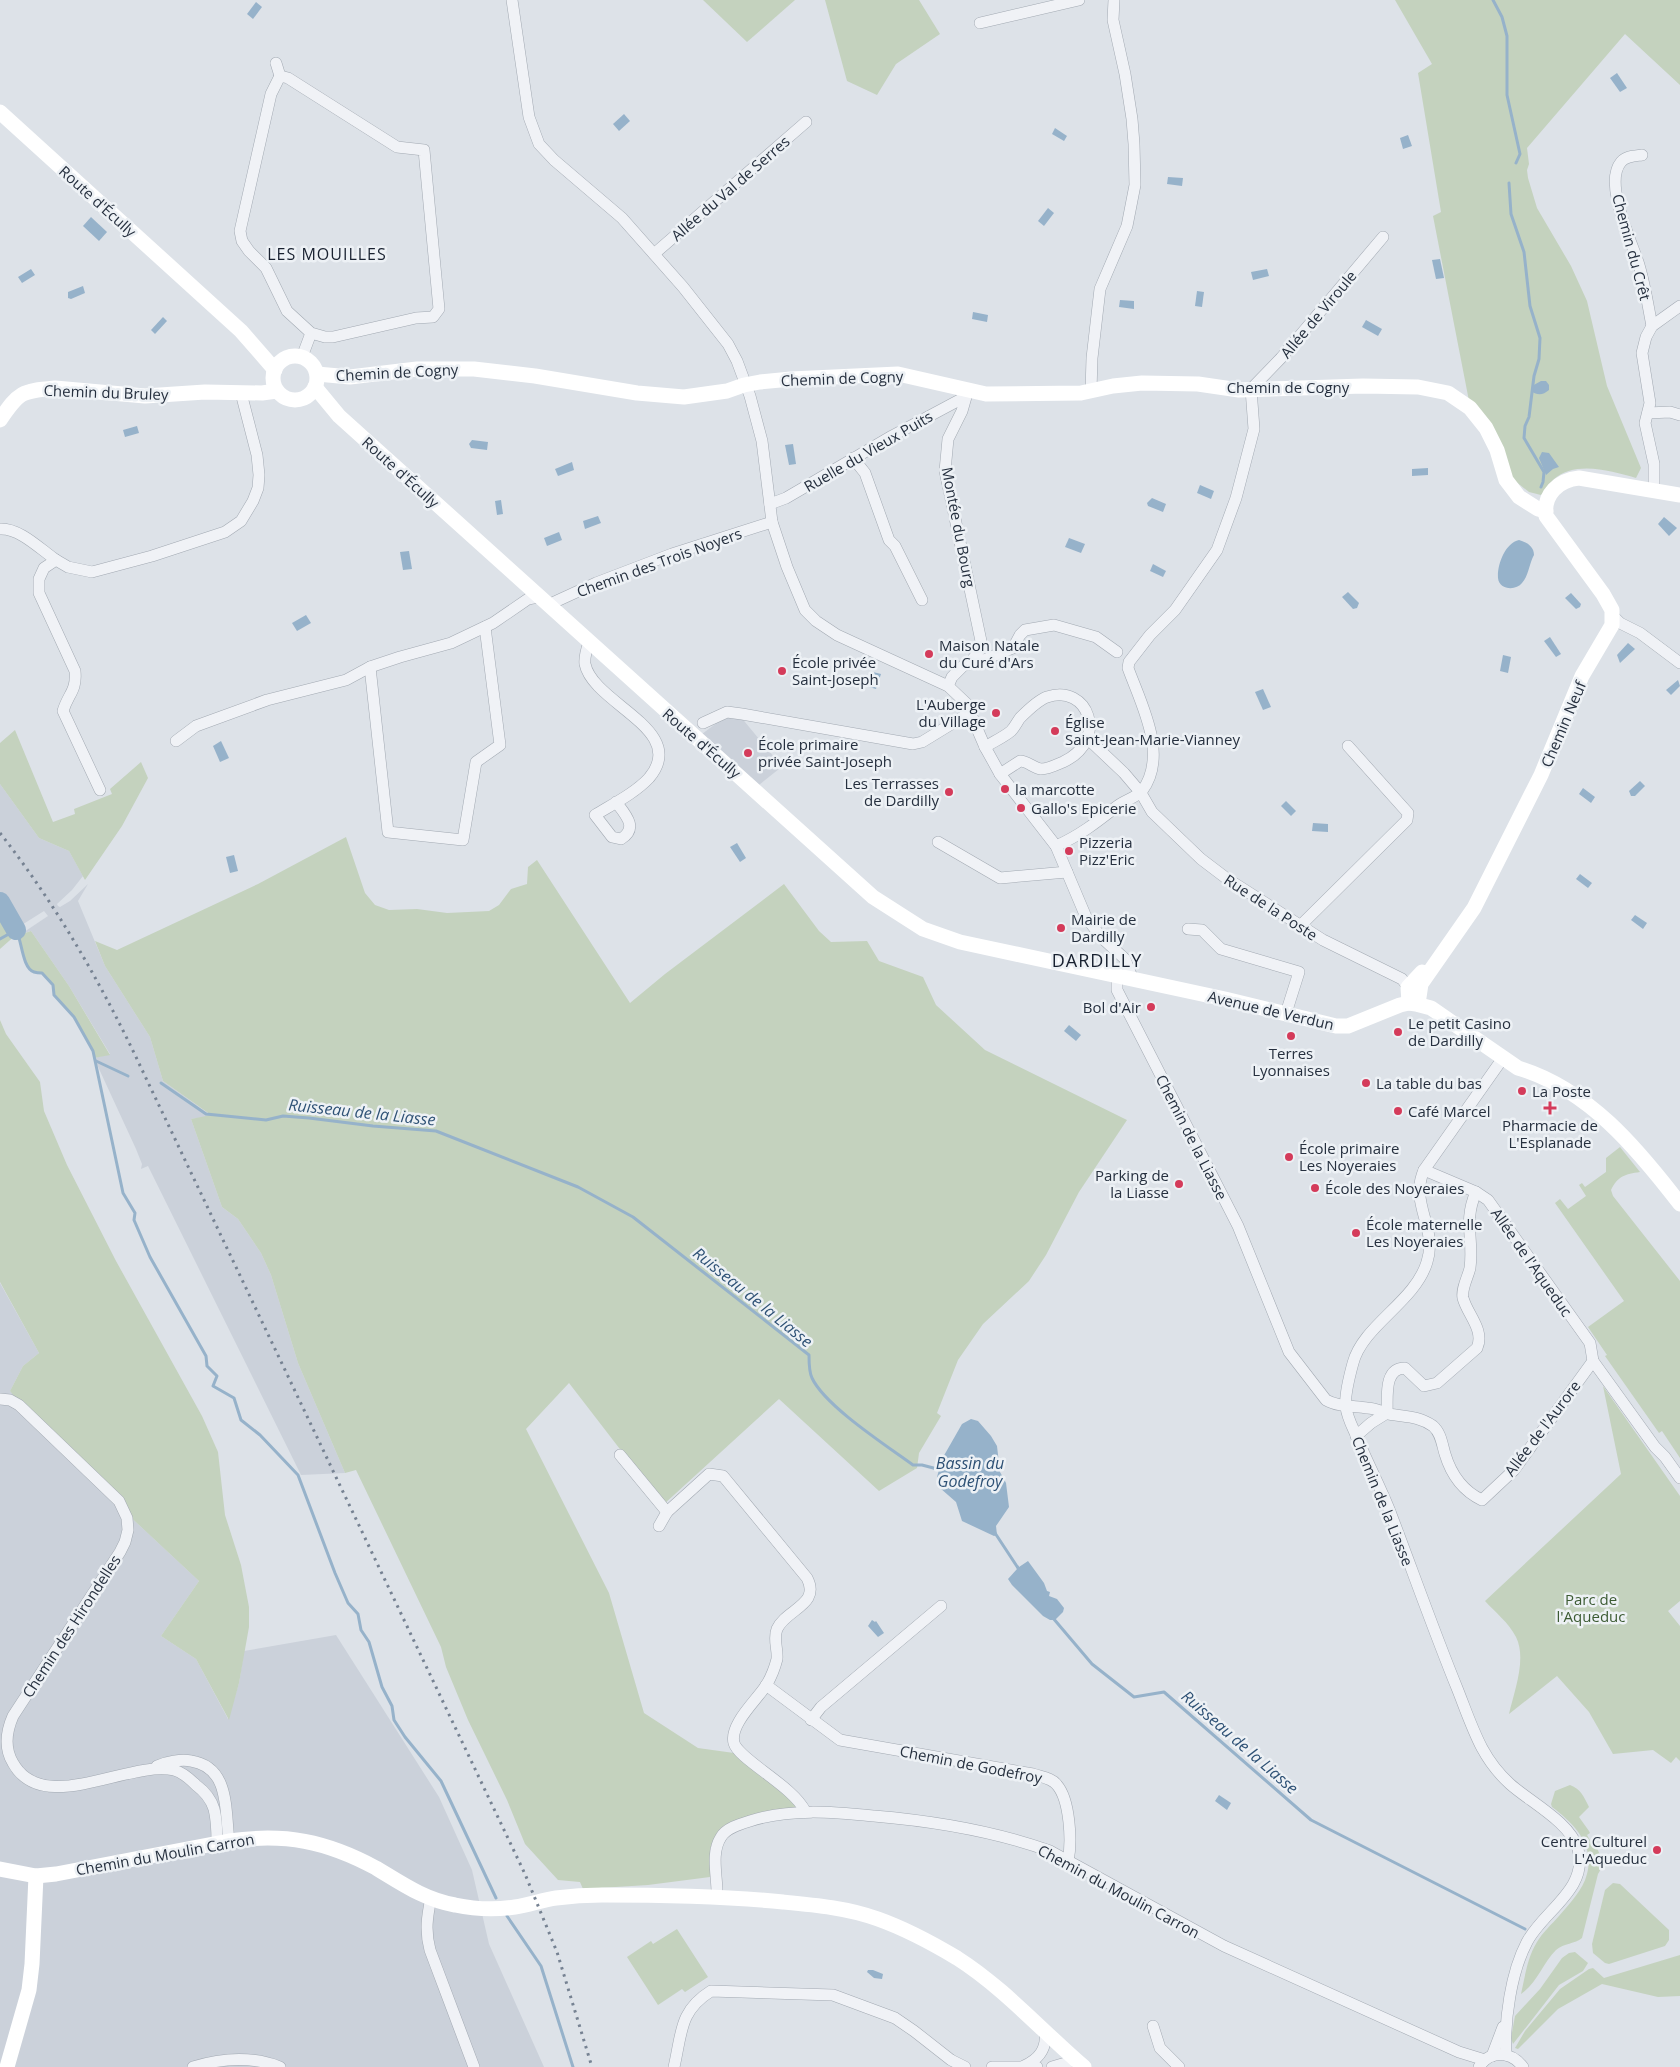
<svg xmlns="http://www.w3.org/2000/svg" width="1680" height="2067" font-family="'Open Sans',sans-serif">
<rect width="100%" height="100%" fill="#dde2e8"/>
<g fill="#cbd1da">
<path d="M740,716L779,763L776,765L779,769L759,785L702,734L722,719Z"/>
<path d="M0,784L39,838L69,851L83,876L72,890L57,904L58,906L60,907L70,901L88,884L78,901L105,966L150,1037L163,1081L212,1116L191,1119L222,1207L238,1219L261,1253L271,1275L298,1363L345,1473L301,1475L148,1166L141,1169L142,1164L136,1149L94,1058L110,1054L69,986L31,931L21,934L48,916L44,911L17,928L0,897Z"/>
<path d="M0,1283L39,1353L23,1366L10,1391L124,1511L199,1581L161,1636L196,1659L228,1719L239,1683L244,1651L336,1635L439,1797L472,1870L489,1944L544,2067H0Z"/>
</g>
<g fill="#c4d2be">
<path d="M703,0H795L747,42Z"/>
<path d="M825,0H919L940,34L896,64L877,95L847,81Z"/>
<path d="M1395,0H1680V85L1625,34L1527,148L1529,164L1527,170L1528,178L1537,208L1571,266L1587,301L1607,386L1641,468L1636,478C1611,471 1575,460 1553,480C1549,484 1545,491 1541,495L1529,492L1510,477L1470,406L1433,216L1441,212L1418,73L1432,64Z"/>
<path d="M15,730L53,822L75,814L74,809L112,794L110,789L141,762L148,778L122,826L85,880L69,851L39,838L0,784V743Z"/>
<path d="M346,837L365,893L375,905L389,910L417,909L447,913L489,911L499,905L511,889L527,884L528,867L537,860L630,1003L665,974L784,884L819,931L831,942L867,941L879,961L923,977L936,1005L985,1050L1127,1120L1079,1192L1046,1255L1029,1281L983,1324L958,1360L937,1413L941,1416L919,1453L917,1468L879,1491L779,1399L663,1505L569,1383L526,1429L609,1593L644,1713L698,1748L734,1753L799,1806L714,1839L710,1849V1877L648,1885L583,1889L580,1882L558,1880L525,1844L507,1800L468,1720L446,1667L441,1647L356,1470L345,1473L298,1363L271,1275L261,1253L238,1219L222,1207L191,1119L211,1115L163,1081L150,1037L105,966L95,941L117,950L258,884Z"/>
<path d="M0,902L18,933L0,949Z"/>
<path d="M31,931L69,986L110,1055L94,1058L93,1051L74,1017L54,995L53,985L42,973C40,973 37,973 34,972C22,969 22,945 19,935Z"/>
<path d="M0,1020L6,1034L40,1082L44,1111L67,1165L116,1261L202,1416L218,1452L225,1515L241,1565L249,1607V1627L239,1683L229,1720L196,1659L161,1636L199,1581L124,1511L25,1410L10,1391L23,1366L39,1353L0,1282Z"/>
<path d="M1620,1147L1640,1172C1625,1174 1618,1176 1611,1190L1613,1196L1680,1281V1458L1662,1431L1659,1433L1605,1356L1607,1355L1588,1327L1624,1301L1555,1203L1560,1199L1568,1209L1586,1196L1579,1185L1582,1183L1585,1187L1606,1172V1158Z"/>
<path d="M1603,1386L1680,1496V1601L1668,1611L1680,1626V1761L1676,1757L1671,1763L1653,1750L1613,1754L1589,1712L1557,1676L1509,1714C1514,1692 1527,1659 1516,1637C1509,1623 1495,1612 1485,1601L1621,1474Z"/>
<path d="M1570,1785C1581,1789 1584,1797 1589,1807L1579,1817L1589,1831L1590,1833L1587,1835L1591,1842L1594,1841L1600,1855L1601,1869L1598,1874L1582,1938C1575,1944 1564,1943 1556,1950C1543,1963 1537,1983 1521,1994C1525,1977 1527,1958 1537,1942C1542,1933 1552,1924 1559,1916C1569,1904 1583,1890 1587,1874C1595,1844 1573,1823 1552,1807L1551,1804L1555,1791Z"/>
<path d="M1613,1883L1620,1884L1669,1930V1940L1665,1946L1609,1964L1605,1963L1593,1953L1592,1944L1605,1890Z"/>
<path d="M677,1929L708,1977L685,1992L682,1989L658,2005L627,1957L651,1941L653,1944Z"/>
<path d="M1575,1952L1588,1963L1583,1971L1559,1985L1513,2044L1511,2038L1515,2016L1540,1989L1562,1958L1569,1953Z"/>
<path d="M1680,1955V1996L1658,1997L1602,1984L1558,2009L1518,2049L1515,2048L1525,2031L1560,1989L1589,1969L1593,1968L1604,1978Z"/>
</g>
<g fill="#96b2ca">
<path d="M256,2L262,7L253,19L247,14Z"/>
<path d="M1617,73L1627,88L1620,92L1610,78Z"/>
<path d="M624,114L630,121L619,131L613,124Z"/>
<path d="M1055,128L1067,136L1064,141L1052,134Z"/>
<path d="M1408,135L1412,146L1403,149L1400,138Z"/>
<path d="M1168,177L1183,178L1182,186L1167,184Z"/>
<path d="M1048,208L1054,213L1044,226L1038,221Z"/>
<path d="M91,217L107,232L99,241L83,226Z"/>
<path d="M1440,259L1444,278L1436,279L1432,260Z"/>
<path d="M31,269L35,275L22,283L18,277Z"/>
<path d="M1267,269L1269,276L1253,280L1251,272Z"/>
<path d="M83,286L85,293L71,299L68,298V292Z"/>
<path d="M1197,291L1204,292L1202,307L1195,306Z"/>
<path d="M1120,300L1134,301V309L1119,307Z"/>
<path d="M973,312L988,315L987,322L972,319Z"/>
<path d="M163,317L167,321L155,334L151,330Z"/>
<path d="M1366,320L1382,329L1378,336L1362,327Z"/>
<path d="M1541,381H1546L1549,385V390C1543,395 1538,396 1531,391L1532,386Z"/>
<path d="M137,426L139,433L125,437L123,430Z"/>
<path d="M472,440L488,442L487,450L471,448L469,444Z"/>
<path d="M793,444L796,464L789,465L785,445Z"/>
<path d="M1542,452L1549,453L1559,467L1553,469L1546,475L1539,458Z"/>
<path d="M572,462L574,470L558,476L555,469Z"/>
<path d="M1428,468V475L1412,476V469Z"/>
<path d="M1200,485L1214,491L1211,499L1197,493Z"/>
<path d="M1152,498L1166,504L1163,512L1148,506L1147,503Z"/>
<path d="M501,500L503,514L497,515L495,501Z"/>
<path d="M598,516L601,523L585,529L583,521Z"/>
<path d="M1664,517L1677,528L1669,536L1658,524Z"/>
<path d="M559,532L562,540L547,546L544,538Z"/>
<path d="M1069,538L1085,544L1081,553L1065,547Z"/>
<path d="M1519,540C1526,542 1534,546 1534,555C1529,564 1529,575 1522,583C1516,591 1499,590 1498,578C1497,565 1505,543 1519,540Z"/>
<path d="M409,551L412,569L403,570L400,552Z"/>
<path d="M1153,564L1166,571L1163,577L1150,571Z"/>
<path d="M1348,592L1359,603L1357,608L1353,609L1342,597Z"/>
<path d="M1571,593L1581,604L1580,607L1576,609L1565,598Z"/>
<path d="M306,615L311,623L297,631L292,623Z"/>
<path d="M1550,637L1561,654L1556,657L1544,641Z"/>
<path d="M1628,643L1635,649L1620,663L1617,655Z"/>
<path d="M1503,655L1511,657L1508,673L1500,671Z"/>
<path d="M873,672L881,674L876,689L869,687Z"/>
<path d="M1678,680L1680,686L1671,695L1666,690Z"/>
<path d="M1263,689L1271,707L1263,710L1255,692Z"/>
<path d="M221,741L229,758L220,762L213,746Z"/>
<path d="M1640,781L1645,786L1635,796H1631L1629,791Z"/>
<path d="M1583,788L1595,797L1591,803L1579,794Z"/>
<path d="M1286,801L1296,811L1291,816L1281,806Z"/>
<path d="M1313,823L1328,824V832L1312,831Z"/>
<path d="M737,843L746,858L740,862L730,847Z"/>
<path d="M234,855L238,871L230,873L226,857Z"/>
<path d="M1580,874L1592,883L1588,888L1576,879Z"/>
<path d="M1635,915L1647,923L1643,929L1631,920Z"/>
<path d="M1069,1025L1081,1035L1076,1041L1064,1031Z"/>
<path d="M971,1419L978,1421L991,1436L997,1446L1000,1472L1006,1483L1009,1507L996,1526L997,1535L994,1536L962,1521L956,1502L940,1488L937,1477L942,1459L962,1424Z"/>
<path d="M1028,1561L1044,1583L1047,1591L1050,1592L1049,1596L1057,1599L1064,1608L1063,1612L1055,1620H1050L1043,1616L1012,1585L1008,1579L1017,1569L1016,1567L1018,1565L1019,1567Z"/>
<path d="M872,1620L875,1622L876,1621L884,1633L878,1637L868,1626Z"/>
<path d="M1219,1795L1231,1803L1227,1810L1215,1801Z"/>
<path d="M868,1970H873L883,1974L882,1979L874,1978L867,1972Z"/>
</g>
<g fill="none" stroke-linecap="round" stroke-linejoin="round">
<g stroke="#96b2ca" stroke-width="3">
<path d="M1493,0L1502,17L1507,36V95L1520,154L1516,163"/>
<path d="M1509,183L1511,214L1524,252L1530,306L1540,338L1539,359L1534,376L1529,417L1525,426L1524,438L1544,472L1543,482L1541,487"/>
<path d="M0,939L16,930C22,940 22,968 34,972C37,973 40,973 42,973L53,985L54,995L74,1017L93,1051L123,1193L135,1213L134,1220L150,1257L206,1356L207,1366L217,1376L213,1386L234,1398L241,1420L260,1435L298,1475L335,1573L348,1603L358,1614L361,1630L369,1642L382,1687L392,1706L394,1720L405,1737L441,1781L496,1898"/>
<path d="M96,1061L128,1076"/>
<path d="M161,1083L206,1114L266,1120L283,1116L309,1118L373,1126L436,1131L578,1187L633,1217L809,1355C809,1362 809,1372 812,1378C825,1406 887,1446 913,1465H922L941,1470"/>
<path d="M995,1533L1018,1568"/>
<path d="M1053,1618L1092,1664L1134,1697L1164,1692L1311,1820L1525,1929"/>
<path d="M507,1916L541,1966L573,2067"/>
</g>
<path stroke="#96b2ca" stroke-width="20" d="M0,902L16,930"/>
<g stroke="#a2a9b2" stroke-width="12">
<g id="street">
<path d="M512,0L529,117L539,144L554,160L622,218L683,287L728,344L737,361L750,396L762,441L772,522L787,567L805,610L816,621L837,635L948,686L966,703L985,747L1000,774L1056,846L1086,917L1101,937L1125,959L1133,980"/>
<path d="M980,23L1079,0"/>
<path d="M276,63L280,76"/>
<path d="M1642,155C1634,156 1626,156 1621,162C1603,183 1632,242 1639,265C1645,285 1648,306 1652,326"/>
<path d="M654,254L806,122"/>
<path d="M302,357L311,333L287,311L266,268L249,251L242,241L240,231L271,94L280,76L288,78L397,147L424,150L439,309L433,317L416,318L333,337H325L311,333"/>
<path d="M968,390L962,411L948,439L945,471L981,641V648L970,663"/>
<path d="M1091,391L1092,358L1100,289L1127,226L1135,185L1134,144L1132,119L1125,74L1113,20L1114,0"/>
<path d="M1648,413L1670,412L1680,415"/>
<path d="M853,458L865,473L889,540L895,546L922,600"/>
<path d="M1654,491V464L1645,423L1650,403L1642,353L1646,337L1652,326L1680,306"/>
<path d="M770,504L786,498L892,436L965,397"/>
<path d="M0,529C20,528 40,549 56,560"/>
<path d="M548,605L596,583L672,554L772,522"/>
<path d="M1613,616L1620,623L1640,633L1680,663"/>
<path d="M589,642C587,648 584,657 585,664C593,704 690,730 649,778C635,793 613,804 595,815L612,837L621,839C639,828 625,814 616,802"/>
<path d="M370,667L388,832L463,840L476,762L500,745L485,627"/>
<path d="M948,686L952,677L964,665L976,663L1013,648L1020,635L1025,630L1054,625L1096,637L1117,652"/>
<path d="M703,723L727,712L742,714L913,744L922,742L971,712"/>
<path d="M1087,738L1124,773L1141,793L1152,812L1201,859L1226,878L1323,940L1402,979L1408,987"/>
<path d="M176,741L196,726L267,700L346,680L370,667L400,657L451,643L493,623L528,599L538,597"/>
<path d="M985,747C993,742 1004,737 1011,731C1015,727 1017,722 1020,718C1027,711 1038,700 1047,697C1088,683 1110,740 1063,762C1056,765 1048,769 1041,769C1033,768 1028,761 1020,761L1000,774"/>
<path d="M100,790L63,711C68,694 77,691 75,671L39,593V579L44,568L56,560L68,567L92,572L152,556L225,532L241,521L253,501L258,488L259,475L257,455L241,393"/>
<path d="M938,842L1000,878L1067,872"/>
<path d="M1056,846C1079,836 1097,822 1116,807C1123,801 1137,797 1142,791C1169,755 1141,704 1128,668L1129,662L1150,635L1175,610L1217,550L1236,498L1254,429L1251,389L1281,358L1383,237"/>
<path d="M1300,926L1407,820L1408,813L1348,746"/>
<path d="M1188,929L1202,930L1221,949L1299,972L1287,1010"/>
<path d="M1117,977V990L1238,1226L1289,1352L1326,1400C1338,1407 1354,1406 1367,1408C1375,1408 1382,1412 1389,1414C1405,1417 1419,1416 1433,1426C1441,1433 1442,1444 1445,1454C1451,1474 1463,1491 1482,1500L1514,1470L1593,1361"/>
<path d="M1503,1058L1424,1170C1409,1204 1438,1227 1427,1262C1415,1302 1363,1325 1353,1363C1350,1374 1344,1396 1346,1407C1347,1417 1352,1426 1356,1435C1366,1460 1379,1484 1389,1509C1412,1569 1433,1629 1457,1688C1465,1708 1472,1729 1482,1748C1489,1761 1499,1774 1510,1784C1530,1802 1570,1822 1578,1849C1589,1889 1543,1911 1527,1942C1511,1972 1504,2021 1506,2055"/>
<path d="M1424,1170L1476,1192L1488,1200L1590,1343L1593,1361L1655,1447L1665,1457L1680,1478"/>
<path d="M0,1399L10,1400L19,1405L119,1501L127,1518L128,1530L125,1542L120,1552L13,1716C6,1732 4,1748 13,1763C43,1817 128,1760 174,1770C182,1772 190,1779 196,1785C204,1791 211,1799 214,1809C217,1820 217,1832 217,1843"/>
<path d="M1387,1413C1388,1398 1383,1368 1405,1368L1424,1386L1437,1383L1477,1348C1485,1330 1467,1314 1463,1298C1461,1289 1468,1277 1470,1268C1474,1239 1463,1222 1476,1192"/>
<path d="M1356,1436L1371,1423L1387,1413"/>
<path d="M620,1455L667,1512"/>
<path d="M659,1526L667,1512L709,1474L723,1476L807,1578C821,1605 786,1609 777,1629C773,1639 778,1649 777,1659C775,1667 771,1677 767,1684C758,1699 729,1724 734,1743C738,1759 793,1786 805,1811"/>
<path d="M766,1685L840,1740L1033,1774C1041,1777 1052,1778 1057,1785C1070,1800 1072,1842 1068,1861"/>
<path d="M811,1720L821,1707L941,1606"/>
<path d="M157,1766C166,1762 181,1759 191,1761C230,1767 225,1810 229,1841"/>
<path d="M717,1897C718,1878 710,1854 721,1837C726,1828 740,1824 750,1821C791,1808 832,1812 874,1816C933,1821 994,1831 1050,1851L1224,1946L1459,2052L1485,2060"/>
<path d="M431,1898C427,1917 425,1931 430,1950L474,2067"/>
<path d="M1153,2026L1160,2048L1179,2067"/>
<path d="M1492,2056L1503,2027"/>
<path d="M1024,2066C1039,2059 1047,2049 1045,2032"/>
<path d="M193,2067C222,2058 252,2056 280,2067"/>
<path d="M674,2067C682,2033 679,2011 711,1991L833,1995L895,2018L914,2031L951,2060L965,2067"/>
<path d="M992,2067H1037"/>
<path d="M1052,2067L1069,2062L1073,2058"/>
<path d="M1479,2067C1490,2050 1511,2051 1523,2067"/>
</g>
</g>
<use href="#street" stroke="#f0f2f6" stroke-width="11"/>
<g stroke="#fff" stroke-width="15">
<path d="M0,112L241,331L275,370"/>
<circle cx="295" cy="378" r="22"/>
<path d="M317,374L350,377L417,369H474L535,376L637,393L684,397L727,391L744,385L760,382L791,379L898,374L986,394L1081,393L1113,386L1142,383L1198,384L1239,390L1363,386L1418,387L1448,393L1470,408L1486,428L1497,450L1506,480L1519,497L1538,509L1546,511"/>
<path d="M315,387L339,416L873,897L923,929L960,942L1225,999L1336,1026H1348L1400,1005L1409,1003L1416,1004L1431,1008L1518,1068C1588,1089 1637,1148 1680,1204"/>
<path d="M0,420C19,392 21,391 55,388L145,396L205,392L262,393L277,391"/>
<path d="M1409,1003L1408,987L1422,972"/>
<path d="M1418,1004L1421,984L1474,908L1541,775L1582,676L1612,625V610L1603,594L1546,516C1543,494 1559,480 1579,478L1680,495"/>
<path d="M0,1869L36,1876L56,1874L229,1841C285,1833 326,1841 376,1868C401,1883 425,1900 455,1905C474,1909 495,1910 515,1907C529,1905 542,1900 556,1898C571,1896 587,1895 602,1895C662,1895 723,1896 783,1902C815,1905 848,1908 878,1919C906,1929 932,1943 957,1958C1004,1988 1042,2031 1084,2067"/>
<path d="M7,2067L29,1990L32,1964L36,1876"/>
</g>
<path stroke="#768292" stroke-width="3" stroke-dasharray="2.5 5" stroke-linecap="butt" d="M0,833C54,902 97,976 135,1055L525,1874L557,1952L592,2067"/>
</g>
<g fill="#d43b5a" stroke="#edf1f5" stroke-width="2">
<circle cx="929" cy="654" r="5"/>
<circle cx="782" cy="671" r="5"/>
<circle cx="996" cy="713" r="5"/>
<circle cx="1055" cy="731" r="5"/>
<circle cx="748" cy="753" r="5"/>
<circle cx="1005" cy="789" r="5"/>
<circle cx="949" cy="792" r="5"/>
<circle cx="1021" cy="808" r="5"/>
<circle cx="1069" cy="851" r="5"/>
<circle cx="1061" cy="928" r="5"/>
<circle cx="1151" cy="1007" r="5"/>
<circle cx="1398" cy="1032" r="5"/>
<circle cx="1291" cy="1036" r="5"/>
<circle cx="1366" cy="1083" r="5"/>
<circle cx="1522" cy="1091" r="5"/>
<path d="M1547.5 1100.5h5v5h5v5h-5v5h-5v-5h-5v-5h5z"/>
<circle cx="1398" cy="1111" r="5"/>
<circle cx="1289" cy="1157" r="5"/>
<circle cx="1179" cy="1184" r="5"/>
<circle cx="1315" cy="1188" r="5"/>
<circle cx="1356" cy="1233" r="5"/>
<circle cx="1657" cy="1850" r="5"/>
</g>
<g text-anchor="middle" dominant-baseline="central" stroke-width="5" stroke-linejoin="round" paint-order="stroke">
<g font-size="15" fill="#26303f" stroke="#edf1f5">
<text transform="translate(730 188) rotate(-41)">Allée du Val de Serres</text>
<text transform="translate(98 201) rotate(42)">Route d'Écully</text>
<text transform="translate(1632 247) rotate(75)">Chemin du Crêt</text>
<text transform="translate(1318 314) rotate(-50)">Allée de Viroule</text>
<text transform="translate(397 372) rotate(-3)">Chemin de Cogny</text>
<text transform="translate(842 378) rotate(-2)">Chemin de Cogny</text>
<text x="1288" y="387">Chemin de Cogny</text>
<text transform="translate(106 392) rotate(2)">Chemin du Bruley</text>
<text transform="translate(868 451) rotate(-30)">Ruelle du Vieux Puits</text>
<text transform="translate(401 472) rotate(42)">Route d'Écully</text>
<text transform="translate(959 527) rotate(79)">Montée du Bourg</text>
<text transform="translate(659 562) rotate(-20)">Chemin des Trois Noyers</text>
<text transform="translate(1563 724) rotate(-67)">Chemin Neuf</text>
<text transform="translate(702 743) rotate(41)">Route d'Écully</text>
<text transform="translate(1271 907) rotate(33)">Rue de la Poste</text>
<text transform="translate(1271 1010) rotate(13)">Avenue de Verdun</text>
<text transform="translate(1192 1137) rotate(63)">Chemin de la Liasse</text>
<text transform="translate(1532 1262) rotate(55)">Allée de l'Aqueduc</text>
<text transform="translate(1542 1428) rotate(-53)">Allée de l'Aurore</text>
<text transform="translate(1383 1501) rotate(68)">Chemin de la Liasse</text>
<text transform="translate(71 1626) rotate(-57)">Chemin des Hirondelles</text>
<text transform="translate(971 1764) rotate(11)">Chemin de Godefroy</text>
<text transform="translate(165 1854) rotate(-10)">Chemin du Moulin Carron</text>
<text transform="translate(1119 1891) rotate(28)">Chemin du Moulin Carron</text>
</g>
<g font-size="15" fill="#26303f" stroke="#edf1f5" text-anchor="start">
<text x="939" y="645">Maison Natale<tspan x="939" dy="17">du Curé d'Ars</tspan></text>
<text x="792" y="662">École privée<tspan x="792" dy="17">Saint-Joseph</tspan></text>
<text x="986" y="704" text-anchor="end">L'Auberge<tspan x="986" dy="17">du Village</tspan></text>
<text x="1065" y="722">Église<tspan x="1065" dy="17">Saint-Jean-Marie-Vianney</tspan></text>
<text x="758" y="744">École primaire<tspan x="758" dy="17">privée Saint-Joseph</tspan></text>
<text x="939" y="783" text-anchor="end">Les Terrasses<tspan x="939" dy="17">de Dardilly</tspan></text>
<text x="1015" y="789">la marcotte</text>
<text x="1031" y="808">Gallo's Epicerie</text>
<text x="1079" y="842">Pizzeria<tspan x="1079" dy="17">Pizz'Eric</tspan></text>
<text x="1071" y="919">Mairie de<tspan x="1071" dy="17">Dardilly</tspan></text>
<text x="1141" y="1007" text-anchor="end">Bol d'Air</text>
<text x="1408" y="1023">Le petit Casino<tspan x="1408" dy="17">de Dardilly</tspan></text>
<text x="1291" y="1053" text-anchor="middle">Terres<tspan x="1291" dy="17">Lyonnaises</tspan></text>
<text x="1376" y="1083">La table du bas</text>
<text x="1532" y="1091">La Poste</text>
<text x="1408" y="1111">Café Marcel</text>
<text x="1550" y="1125" text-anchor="middle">Pharmacie de<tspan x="1550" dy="17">L'Esplanade</tspan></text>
<text x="1299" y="1148">École primaire<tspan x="1299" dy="17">Les Noyeraies</tspan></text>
<text x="1169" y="1175" text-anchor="end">Parking de<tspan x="1169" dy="17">la Liasse</tspan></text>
<text x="1325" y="1188">École des Noyeraies</text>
<text x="1366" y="1224">École maternelle<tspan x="1366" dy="17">Les Noyeraies</tspan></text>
<text x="1647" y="1841" text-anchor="end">Centre Culturel<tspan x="1647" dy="17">L'Aqueduc</tspan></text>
</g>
<g font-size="15" fill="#3c5b33" stroke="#edf1f5">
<text x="1591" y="1599">Parc de<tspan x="1591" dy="17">l'Aqueduc</tspan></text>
</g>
<g font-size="16" letter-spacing="1" fill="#182130" stroke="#edf1f5">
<text x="327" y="254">LES MOUILLES</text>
</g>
<g font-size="16" font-style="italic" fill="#2e5175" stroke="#edf1f5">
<text transform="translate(362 1112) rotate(6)">Ruisseau de la Liasse</text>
<text transform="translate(753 1297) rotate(39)">Ruisseau de la Liasse</text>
<text x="970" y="1463">Bassin du<tspan x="970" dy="18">Godefroy</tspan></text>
<text transform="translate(1240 1742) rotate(41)">Ruisseau de la Liasse</text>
</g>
<g font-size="18" letter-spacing="1" fill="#182130" stroke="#edf1f5">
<text x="1097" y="960">DARDILLY</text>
</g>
</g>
</svg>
